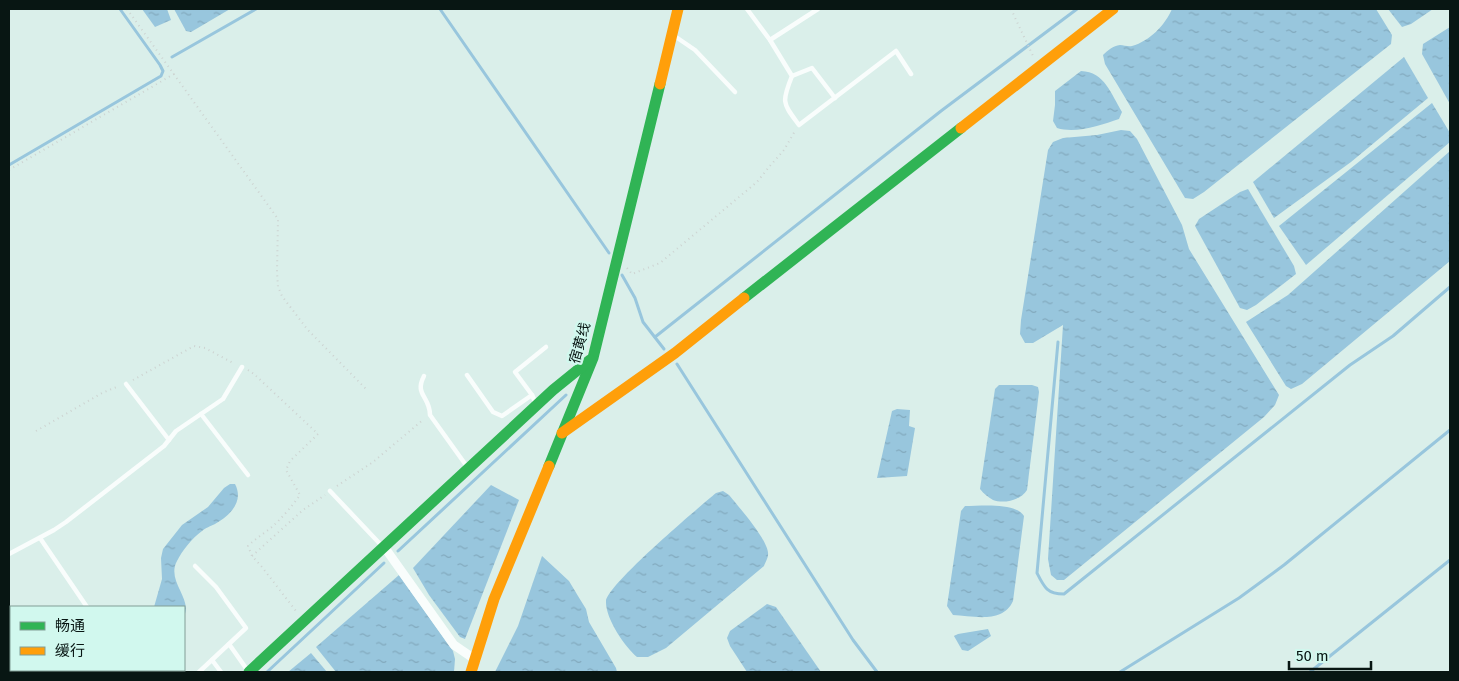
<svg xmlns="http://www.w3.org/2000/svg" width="1459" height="681" font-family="'Fira Sans','Noto Sans SC',sans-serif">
<defs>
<pattern id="water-ripples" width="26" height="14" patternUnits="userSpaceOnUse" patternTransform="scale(1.25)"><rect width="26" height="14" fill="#98c6dd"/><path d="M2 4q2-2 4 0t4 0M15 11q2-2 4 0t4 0" fill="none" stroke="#82a9bd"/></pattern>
</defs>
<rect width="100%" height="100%" fill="#daefea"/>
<g fill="url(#water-ripples)">
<path d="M142,9H167L171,20L155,27Z"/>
<path d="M174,9H230L191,32L186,31Z"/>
<path d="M1172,9H1376L1392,35L1391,44L1204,192L1193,199L1185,198L1105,64L1103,55C1108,50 1113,46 1120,45C1124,45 1128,47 1132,46C1150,41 1165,25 1172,9Z"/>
<path d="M1388,9H1433L1411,24L1402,27Z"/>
<path d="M1450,27V104L1422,54L1423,44Z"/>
<path d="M1404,57L1428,98L1351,162L1274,218L1253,182Z"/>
<path d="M1081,71C1105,72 1111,94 1122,112L1119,119C1101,125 1076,134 1057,128L1053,121L1055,105V91Z"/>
<path d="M1432,103L1450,133V142L1306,265L1279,226Z"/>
<path d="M1121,130L1130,131L1137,139L1182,225L1189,249L1279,395L1275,405L1264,417L1064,580H1057L1051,575L1048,559L1063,325L1033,343H1025L1020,334L1021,320L1048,150L1053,142L1063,138L1097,135Z"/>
<path d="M1450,151V261L1302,384L1291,389L1286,386L1246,322L1288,295Z"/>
<path d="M1248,189L1294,266L1296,274L1256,305L1247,310L1240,308L1195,226L1199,219L1240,192Z"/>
<path d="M999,385H1032L1038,387L1039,392L1027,490C1021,500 1004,504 993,500C988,497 984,494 980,489L995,389Z"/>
<path d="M897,409L910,410L909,426L915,428L907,476L877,478L892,411Z"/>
<path d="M230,484H235C244,501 231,515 215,524C211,526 205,528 202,531C192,538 182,551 177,561C166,581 193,599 184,616V607H154L162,579L161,558L163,549L182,525L208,507L224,488Z"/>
<path d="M491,485L519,500L465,639L460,637L429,595L413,568Z"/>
<path d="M723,491L729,495C738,506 770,542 768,555C768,558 765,563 764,566L666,648L648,657H637C625,647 605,618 606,601C608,584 698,508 716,493Z"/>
<path d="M965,506C981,506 1015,502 1024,516L1013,601C1003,624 973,616 953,615L947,606L961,511Z"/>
<path d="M542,556L569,581L578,596L586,609L589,622L616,668L617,672H495L518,626Z"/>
<path d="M399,575L453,651L455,659L454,672H336L316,647Z"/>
<path d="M767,604L776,607L821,672H747L730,646L727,638L730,631Z"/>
<path d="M988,629L991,636L968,651L962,650L954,636L958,634Z"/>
<path d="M311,653L327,672H288Z"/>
</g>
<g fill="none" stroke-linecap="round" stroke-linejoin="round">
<g stroke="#98c6dd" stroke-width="3">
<path d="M440,9L609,253"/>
<path d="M172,57L256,9"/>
<path d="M9,165L161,76L163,71L160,65L120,9"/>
<path d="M622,275L635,298L643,322L664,349"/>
<path d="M655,337L941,111L1077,9"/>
<path d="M1058,342L1037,573C1044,587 1047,594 1064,594L1350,365L1393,336L1450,287"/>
<path d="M677,364L853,640L877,672"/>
<path d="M398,551L566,395"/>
<path d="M267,672L384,563"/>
<path d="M1120,672L1239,598L1284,565L1450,430"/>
<path d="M1310,672L1450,560"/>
</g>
<g stroke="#cdd3d1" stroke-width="2" stroke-dasharray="1 4" stroke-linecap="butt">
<path d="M127,9L278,219L277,272L278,287L282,296L307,329L366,389"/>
<path d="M936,9H937"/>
<path d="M1011,9L1033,56"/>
<path d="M9,170L174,74"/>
<path d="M627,268L632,274L660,263L757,182L769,167L784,150L795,131"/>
<path d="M248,370L254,374L318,434L290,461L286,470L300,495C292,506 283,517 273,526C265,533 256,538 248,546L252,556L262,567L296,611"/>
<path d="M133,380L194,346L205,348L235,364"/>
<path d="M36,431L102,393L119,386"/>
<path d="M337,486L373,462L424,419"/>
<path d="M252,556L303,510L325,495"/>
</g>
<g stroke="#f9fdfc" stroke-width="4.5">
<path d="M747,9L770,40L792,76C781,103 783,103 799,125L896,51L911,74"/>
<path d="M673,35L695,50L735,92"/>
<path d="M770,40L818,9"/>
<path d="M792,76L812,68L835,98"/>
<path d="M467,375L493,412L502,416L532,395"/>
<path d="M424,376C414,395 430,396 430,415L468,468"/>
<path d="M126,384L169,440"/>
<path d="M536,404L532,395L515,372L546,347"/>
<path d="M201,414L248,475"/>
<path d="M330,491L382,546"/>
<path d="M40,538L87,607"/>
<path d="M9,554L54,530L66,522L164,446L176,431L223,399L242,367"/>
<path d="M195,566L216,587L246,628L199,672"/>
<path d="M229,644L248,671"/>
<path d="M212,660L221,672"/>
<path d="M120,670L121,672"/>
</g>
<path stroke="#f9fdfc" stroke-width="9" d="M385,548L454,645L476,660"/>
<g stroke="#30b455" stroke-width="11">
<path d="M744,298L961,128"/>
<path d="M549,466L593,358L660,84"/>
<path d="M249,672L553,390L590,360"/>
</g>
<g stroke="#ff9f0a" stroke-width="11">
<path d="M660,84L678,9"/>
<path d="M961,128L1113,9"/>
<path d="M562,433L675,353L744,298"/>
<path d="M471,672L494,599L549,466"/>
</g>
</g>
<g text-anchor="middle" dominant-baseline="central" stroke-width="5" stroke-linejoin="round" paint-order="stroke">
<g font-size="14" fill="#081613" stroke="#d1f8ee">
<text transform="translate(580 343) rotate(-74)">宿黄线</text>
</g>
</g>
<rect width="1459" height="681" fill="none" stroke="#081613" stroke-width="20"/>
<rect x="10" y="606" width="175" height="65" fill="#d1f8ee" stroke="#819e96"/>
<rect x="20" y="622" width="25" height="8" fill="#30b455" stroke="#819e96"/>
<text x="55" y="631" font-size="15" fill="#081613">畅通</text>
<rect x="20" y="647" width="25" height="8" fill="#ff9f0a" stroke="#819e96"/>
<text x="55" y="656" font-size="15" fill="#081613">缓行</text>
<path d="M1289 661v8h82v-8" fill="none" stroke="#081613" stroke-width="2.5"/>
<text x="1296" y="661" font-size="15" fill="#081613" stroke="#d1f8ee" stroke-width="4" paint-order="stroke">50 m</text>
</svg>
